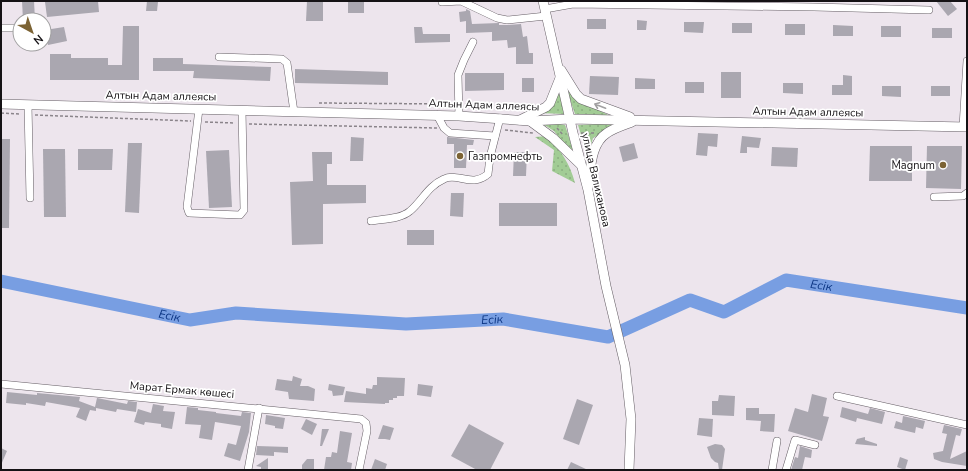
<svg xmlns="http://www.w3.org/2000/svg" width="968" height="471" font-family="'Nunito Sans',sans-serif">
<defs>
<pattern id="grass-dots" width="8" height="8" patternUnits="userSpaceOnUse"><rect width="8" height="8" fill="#a2cc95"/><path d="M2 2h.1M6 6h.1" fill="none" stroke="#8bae80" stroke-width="1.8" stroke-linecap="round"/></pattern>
</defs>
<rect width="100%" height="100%" fill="#ede5ed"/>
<g fill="url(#grass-dots)">
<path d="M565,85L595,108L608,115L575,114Z"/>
<path d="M560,89L564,114L539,113C551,106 556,102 560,89Z"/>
<path d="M538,121L565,125L576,159L554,131Z"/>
<path d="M621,123L593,138L590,148L589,161L578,125Z"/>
<path d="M547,136C561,150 570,164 575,183L552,171L554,150L535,137Z"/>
</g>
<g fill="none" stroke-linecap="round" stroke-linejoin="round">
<path stroke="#789ee2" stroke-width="13" id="s1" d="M1,281L190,320L236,313L406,324L503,319L608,337L690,300L724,312L786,280L967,308"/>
</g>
<g fill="#aaa7b0">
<path d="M22,1H34L35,20H23Z"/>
<path d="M52,1H98L99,12L47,17L45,2Z"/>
<path d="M147,1L158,2L157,11H146Z"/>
<path d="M307,1H323V21H306Z"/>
<rect x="348" y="1" width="16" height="12"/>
<path d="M936,1H950L957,9L948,16Z"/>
<path d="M466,9L470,11L472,24L499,23V25H507L521,24L523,37L527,36L529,53H533V64H516V47L508,48L507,40L492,41V32L466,33V21L460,22L459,12L466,11Z"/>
<rect x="587" y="19" width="19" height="10"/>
<path d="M637,20L647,21L646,30H637Z"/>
<path d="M684,22H704L703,33L684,32Z"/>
<rect x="732" y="23" width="20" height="10"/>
<rect x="785" y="24" width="20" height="11"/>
<path d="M833,25L853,26V36H833Z"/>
<path d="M123,26H139V80H50V54H71V58H108V65H122Z"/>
<rect x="881" y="26" width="20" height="11"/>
<path d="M64,27L67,41L48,45L45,30Z"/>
<path d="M414,27H422L423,34H450V42L415,43Z"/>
<rect x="932" y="28" width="20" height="10"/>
<rect x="591" y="53" width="22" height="11"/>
<path d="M153,58H183V64L271,67L270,81L193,78L194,71H153Z"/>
<path d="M295,69L388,72V85L295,83Z"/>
<rect x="721" y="72" width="20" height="26"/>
<path d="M465,73H504V90L465,91Z"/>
<path d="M843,75L852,76V95H832V85H843Z"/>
<path d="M590,76L619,77L618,95L589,94Z"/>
<rect x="522" y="78" width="12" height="14"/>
<path d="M635,78L655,79V89H635Z"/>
<rect x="685" y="82" width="19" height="11"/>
<path d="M783,83H803V94L783,93Z"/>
<path d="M882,86H901V97L882,96Z"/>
<rect x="931" y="86" width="19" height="10"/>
<path d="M698,133L718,134L717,147L708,146L707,156L696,155Z"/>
<path d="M742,136L761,138L759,148L747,147V153H740Z"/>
<path d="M351,137L364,138L363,161H350Z"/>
<path d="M447,137L474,140L473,145H467L466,168H454V144H447Z"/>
<path d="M1,139H10L9,228H1Z"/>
<path d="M128,143H142L139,213L125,212Z"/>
<path d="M634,143L638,158L623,162L619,147Z"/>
<path d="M870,146H912V181H869Z"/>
<path d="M927,146H962L961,189L926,188Z"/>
<path d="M772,147L798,148L797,167L771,166Z"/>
<path d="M43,149H65L66,217H44Z"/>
<path d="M78,149H113L112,170H78Z"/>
<path d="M229,150L232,207L209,208L206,151Z"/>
<path d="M312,152H332V164H327V185H366V203L323,204V244L292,245L290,182L313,181Z"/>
<path d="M514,152H527L526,176H513Z"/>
<path d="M451,193H464L463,217L450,216Z"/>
<rect x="499" y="203" width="58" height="23"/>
<rect x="407" y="230" width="27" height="15"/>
<path d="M293,376L302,379L300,386H308L315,389L314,401L289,399L288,392L275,390L277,379L292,381Z"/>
<path d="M377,377L405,378L404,396H397V398H393V400H389V403H385V404L344,402L346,391L366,394V388L372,389L373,385H377Z"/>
<path d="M329,384L345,387L343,395L333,396L332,391L328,390Z"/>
<path d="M418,384L433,386L431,397L417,395Z"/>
<path d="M7,392L37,395V393L80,397L79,401L95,407L97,398L127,404L128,401L137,402L136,412L117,409L116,412L96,408V411L90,410L86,421L76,417L80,408L46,402L45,406L26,403V405L6,403Z"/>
<path d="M812,394L827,398L823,416L829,417L822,441L788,431L795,408L808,412Z"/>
<path d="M719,395L735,396L734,416L712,415V401H718Z"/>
<path d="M577,399L593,405L579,445L563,439Z"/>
<path d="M153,404L164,406L163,411L175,412L172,429L161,427V424L145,422L144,425L134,422L138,409L151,413Z"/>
<path d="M187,407L198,408V410L216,412V413L241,416L242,412L251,413L249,432L240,461L224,456L228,443L236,445L241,426L215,422L212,440L199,438L201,425L185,424Z"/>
<path d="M842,407L868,414L870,408L885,412L882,424L857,418L856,422L840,417Z"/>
<path d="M746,408H759V414H775L774,432L760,431L761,421L746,420Z"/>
<path d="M266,415L285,418L283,429L275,428V426L265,424Z"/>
<path d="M903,416L925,421L923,429L916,427L915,433L894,428L896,421L902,423Z"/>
<path d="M699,418L713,419L712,437L697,435Z"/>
<path d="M306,419L317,424L312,435L301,429Z"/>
<path d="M469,424L504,443L490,470H477L451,456Z"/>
<path d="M383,425L394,428L390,440L385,439H378Z"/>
<path d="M944,425L962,429L960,436L956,435L950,459L967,451V466L942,462L934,459L933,453L943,451L947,434L942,433Z"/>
<path d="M322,429H329L322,446H320Z"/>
<path d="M340,431L352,433L347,462L352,463L351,470H324L326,457H331L332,452L337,453Z"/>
<path d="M865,437V440L877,444V446L855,444L857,439Z"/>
<path d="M715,444L722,445L725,449L722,470H719L718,463L715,462L711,458L707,447Z"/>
<path d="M257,446L288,447V453L274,452V456L256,455Z"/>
<path d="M800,446L812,450L811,458L805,457L802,470H791L795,457L798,458Z"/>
<path d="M1,448L7,451L1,465Z"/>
<path d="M900,457L908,460L905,470L897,467Z"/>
<path d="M268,458V470H261V467L256,466Z"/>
<path d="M307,459H314V470H302V465Z"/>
<path d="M375,459L387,464L385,470H371Z"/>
<path d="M571,462L588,470H567Z"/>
</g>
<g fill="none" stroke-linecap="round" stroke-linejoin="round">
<g stroke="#655e65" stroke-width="8">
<g id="minor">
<path d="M442,2L461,1L497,18L507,20L546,16"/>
<path d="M545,9L573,4L814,7L929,10"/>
<path d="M1,28H14"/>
<path d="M219,57L282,59L287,63L294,112"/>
<path d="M28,105L30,198"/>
<path d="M199,109L187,207L189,213L240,215L244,210L242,110"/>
<path d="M437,115L444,128L450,133L495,136"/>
<path d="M459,116L458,75L464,60L473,42"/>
<path d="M963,127L967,61"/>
<path d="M934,197L963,196L967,193"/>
<path d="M371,221C383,219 401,219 410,211C422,201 428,186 444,179C457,172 472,188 488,174L490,157L500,118"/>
<path d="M1,384L361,419L366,423L367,431L359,470"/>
<path d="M837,396L967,425"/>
<path d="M248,470L259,408"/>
<path d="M772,470L777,441"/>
<path d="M786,470L795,440L815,445"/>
</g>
</g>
<g stroke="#655e65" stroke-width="10">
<g id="major">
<path d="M543,1L573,133L588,190L606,286L625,365L631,419L629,470"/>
<path d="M561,70L576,94L581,99L630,117"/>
<path d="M1,104L459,116L530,121L570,119L967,127"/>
<path d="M520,120L546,107L550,103L560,78"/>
<path d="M530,121L553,138L580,164"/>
<path d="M588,187C591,169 590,144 607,133C614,128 624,125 632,122"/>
</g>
</g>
<g stroke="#8a848a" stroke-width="1.5" stroke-dasharray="3 2" stroke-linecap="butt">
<path d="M319,103L452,104"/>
<path d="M465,104L520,106L533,104"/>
<path d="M1,113L21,114"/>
<path d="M35,115L191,121"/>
<path d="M205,122L235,123"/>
<path d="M249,124L437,128"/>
<path d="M557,128L563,135"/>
<path d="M505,130L533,133"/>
<path d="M581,133H595"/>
</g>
<use href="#minor" stroke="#fff" stroke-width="7"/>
<use href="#major" stroke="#fff" stroke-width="9"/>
</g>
<defs><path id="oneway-shaft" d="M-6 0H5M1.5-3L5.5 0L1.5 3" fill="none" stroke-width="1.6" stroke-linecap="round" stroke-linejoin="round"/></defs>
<use stroke="#a1a0a1" href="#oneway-shaft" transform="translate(600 106) rotate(-159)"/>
<g fill="#7c6334" stroke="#fff" stroke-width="1.5">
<circle cx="460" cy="156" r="4"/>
<circle cx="943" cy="165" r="4"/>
</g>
<g text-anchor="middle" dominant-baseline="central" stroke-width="3.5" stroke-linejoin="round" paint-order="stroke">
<g font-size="11" fill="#151215" stroke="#fff">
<text transform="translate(161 96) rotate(1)">Алтын Адам аллеясы</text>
<text transform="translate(484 105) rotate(2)">Алтын Адам аллеясы</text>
<text transform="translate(808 112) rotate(1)">Алтын Адам аллеясы</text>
<text transform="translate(596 180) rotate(77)">улица Валиханова</text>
<text transform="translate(182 390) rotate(5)">Марат Ермак көшесі</text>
</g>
<g font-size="11" fill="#151215" stroke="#fff" text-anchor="start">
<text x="468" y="156">Газпромнефть</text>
<text x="935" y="165" text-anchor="end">Magnum</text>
</g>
<g font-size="12" font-style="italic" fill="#0d3684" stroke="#fff">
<text stroke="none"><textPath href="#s1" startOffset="845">Есік</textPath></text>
<text stroke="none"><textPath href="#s1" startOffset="172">Есік</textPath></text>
<text stroke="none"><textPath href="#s1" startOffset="496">Есік</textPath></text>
</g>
</g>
<rect width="968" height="471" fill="none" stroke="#151215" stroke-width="4"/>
<g transform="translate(32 32) rotate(140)"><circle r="19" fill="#ffffff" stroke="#a1a0a1"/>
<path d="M0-3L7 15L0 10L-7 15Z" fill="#7c6334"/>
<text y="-6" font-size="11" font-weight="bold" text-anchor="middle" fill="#151215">N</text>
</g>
</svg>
